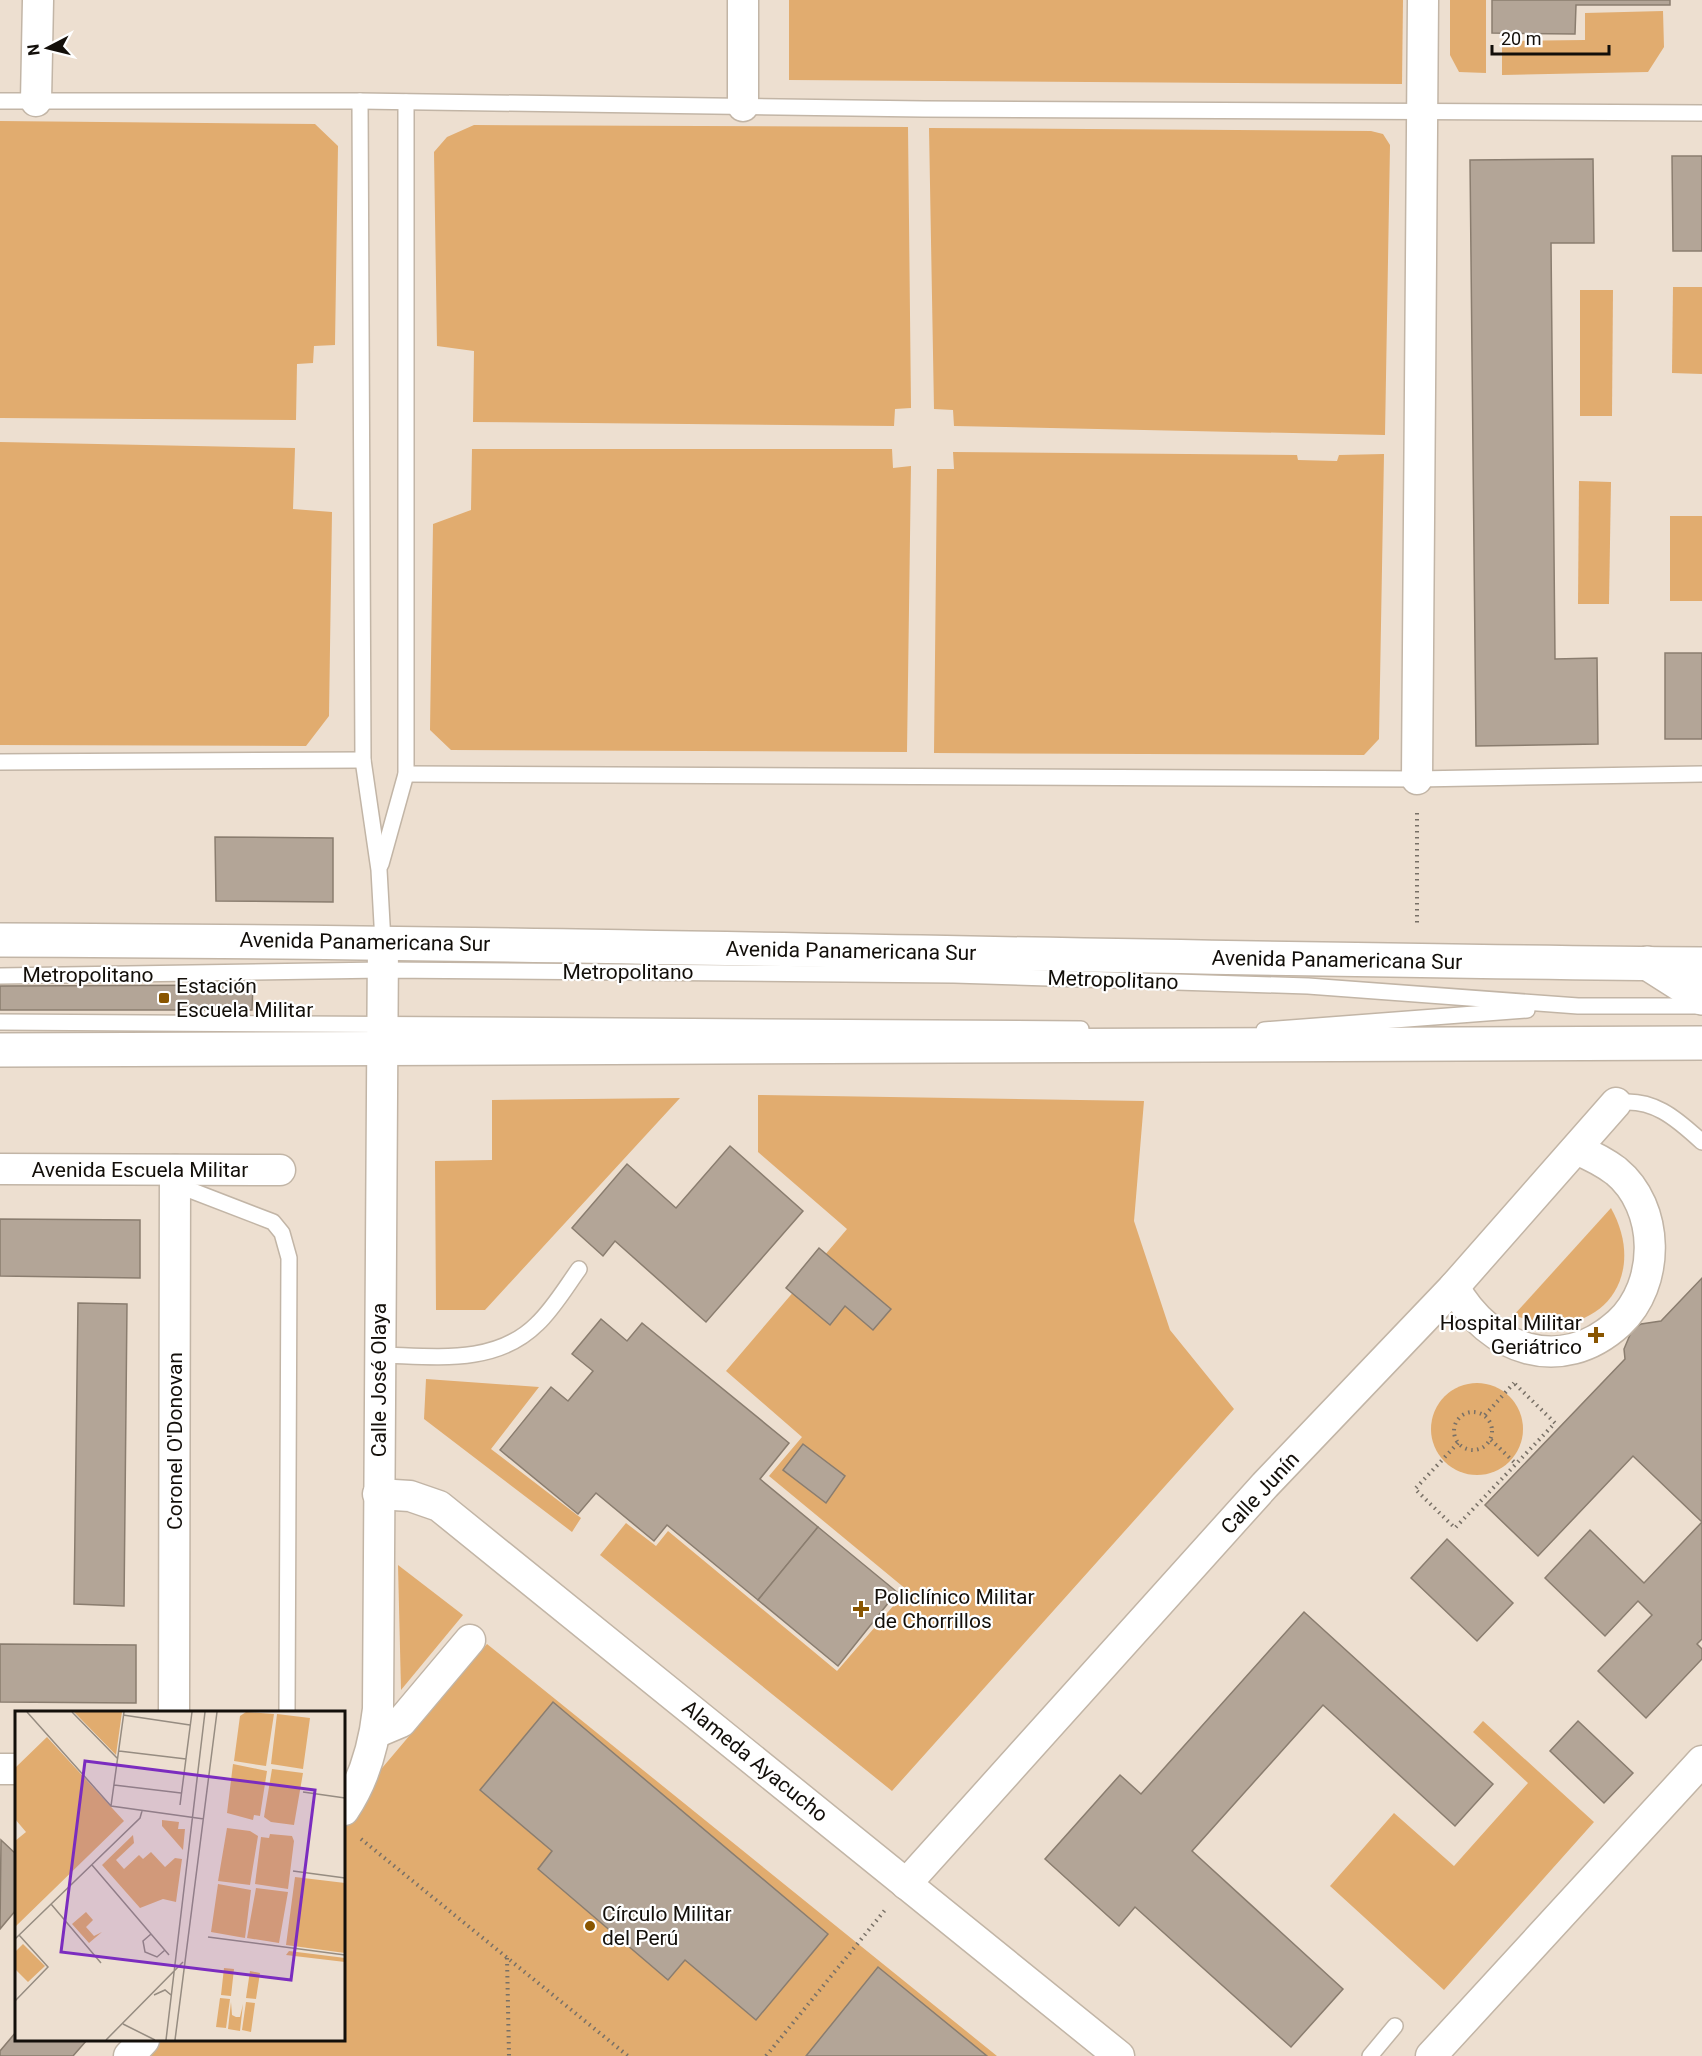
<svg xmlns="http://www.w3.org/2000/svg" width="1702" height="2056" font-family="Roboto,sans-serif">
<rect width="100%" height="100%" fill="#eddfd0"/>
<g fill="#e1ac6f">
<path d="M789,0H1403L1402,84L789,80Z"/>
<path d="M1450,0H1486V73L1459,72L1450,55Z"/>
<path d="M1663,11L1664,47L1648,72L1502,75V41L1585,40V13Z"/>
<path d="M0,121L315,124L338,146L335,345L314,346L313,363L297,364L296,420L0,418Z"/>
<path d="M474,125L908,127L911,408L895,409L894,426L473,422L474,351L437,346L434,152L447,137Z"/>
<path d="M929,128L1371,131L1383,134L1390,145L1385,435L954,426L953,410L934,409Z"/>
<path d="M1673,287H1702V374L1672,373Z"/>
<path d="M1580,290H1613L1612,416H1580Z"/>
<path d="M0,442L295,448L293,509L332,512L329,716L306,746L0,745Z"/>
<path d="M472,449H892L893,468L911,466L907,752L451,750L430,730L433,524L471,510Z"/>
<path d="M953,452L1297,455L1298,460L1337,461L1339,455L1384,454L1379,739L1364,755L934,753L937,469H954Z"/>
<path d="M1579,481L1611,482L1609,604H1578Z"/>
<rect x="1670" y="516" width="32" height="85"/>
<path d="M758,1095L1144,1101L1134,1221L1170,1330L1234,1409L892,1791L600,1555L626,1523L656,1546L668,1531L837,1671L907,1590L769,1476L802,1437L726,1371L847,1229L758,1152Z"/>
<path d="M680,1098L485,1310H436L435,1161L492,1160V1100Z"/>
<path d="M1611,1208C1652,1282 1592,1348 1514,1315Z"/>
<path d="M426,1379L539,1387L491,1449L581,1518L572,1532L424,1419Z"/>
<circle cx="1477" cy="1429" r="46"/>
<path d="M398,1565L463,1615L401,1690Z"/>
<path d="M487,1644L997,2056H136L150,2040H344V1813Z"/>
<path d="M1483,1721L1594,1822L1444,1990L1330,1886L1394,1813L1454,1866L1528,1783L1473,1732Z"/>
</g>
<g fill="#b3a597" stroke="#8a7d6f" stroke-width="1.5">
<path d="M1492,0H1670V5H1576L1575,34L1492,33Z"/>
<path d="M1672,156H1702V251H1673Z"/>
<path d="M1593,159L1594,243H1551L1555,659L1597,658L1598,744L1476,746L1470,160Z"/>
<rect x="1665" y="653" width="37" height="86"/>
<path d="M215,837L333,838V902L216,901Z"/>
<path d="M253,985L252,1010H0V986Z"/>
<path d="M730,1146L803,1211L706,1322L615,1241L603,1256L572,1228L627,1164L676,1208Z"/>
<path d="M0,1219L140,1220V1278L0,1276Z"/>
<path d="M819,1248L891,1309L873,1330L845,1306L830,1325L786,1288Z"/>
<path d="M1702,1278V1639L1697,1644L1702,1649V1659L1646,1718L1598,1671L1652,1615L1638,1601L1605,1636L1545,1578L1590,1530L1644,1583L1702,1522L1633,1456L1538,1556L1485,1505L1625,1359L1624,1349L1632,1330L1641,1324L1661,1321Z"/>
<path d="M78,1303L127,1304L124,1606L74,1604Z"/>
<path d="M601,1319L627,1341L642,1323L789,1443L760,1479L818,1527L758,1600L667,1525L654,1541L596,1493L578,1514L500,1450L551,1387L568,1401L593,1371L572,1354Z"/>
<path d="M803,1444L845,1476L826,1503L783,1470Z"/>
<path d="M818,1527L897,1592L838,1666L758,1600Z"/>
<path d="M1447,1539L1513,1603L1477,1641L1411,1578Z"/>
<path d="M1304,1612L1493,1784L1455,1826L1323,1705L1192,1851L1343,1989L1291,2047L1135,1907L1119,1926L1045,1859L1120,1775L1141,1794Z"/>
<path d="M0,1644L136,1645V1703L0,1702Z"/>
<path d="M553,1702L828,1934L756,2020L685,1960L668,1980L538,1869L552,1851L480,1790Z"/>
<path d="M1578,1721L1633,1773L1604,1803L1550,1751Z"/>
<path d="M1,1840L16,1854V1910L0,1929Z"/>
<path d="M878,1967L987,2056H806Z"/>
<path d="M16,2032V2040H87L73,2056H0V2051Z"/>
</g>
<g fill="none" stroke-linecap="round" stroke-linejoin="round">
<g stroke="#c2b5a6" stroke-width="18">
<g id="service">
<path d="M0,101H360L924,109L1702,113"/>
<path d="M360,101L363,760L379,870L383,942"/>
<path d="M0,762L363,760"/>
<path d="M406,774L1417,779L1702,774"/>
<path d="M381,864L406,774V102"/>
<path d="M0,976L383,970L954,975L1308,986L1578,1006H1702"/>
<path d="M0,1022L1081,1029"/>
<path d="M1264,1030L1527,1010"/>
<path d="M1616,1103C1652,1097 1676,1118 1702,1142"/>
<path d="M177,1185L273,1222L282,1233L289,1258L287,1712"/>
<path d="M379,1355C433,1356 495,1366 537,1324C553,1309 566,1287 579,1269"/>
<path d="M1370,2056L1395,2026"/>
</g>
</g>
<g stroke="#c2b5a6" stroke-width="33">
<g id="minor">
<path d="M743,0V106"/>
<path d="M36,101L38,0"/>
<path d="M1417,779L1423,0"/>
<path d="M0,1169L280,1170"/>
<path d="M1454,1287C1489,1350 1561,1376 1619,1323C1661,1284 1660,1207 1616,1171C1603,1161 1590,1155 1576,1149"/>
<path d="M378,1494L410,1496L439,1506L1119,2056"/>
<path d="M174,1712L175,1170"/>
<path d="M375,1733L401,1722L470,1640"/>
<path d="M0,1769H16"/>
<path d="M344,1810C365,1779 374,1746 378,1709L383,942"/>
<path d="M906,1884L1265,1485L1454,1287L1616,1103"/>
<path d="M129,2056L144,2040"/>
<path d="M1431,2056L1702,1761"/>
</g>
</g>
<g stroke="#c2b5a6" stroke-width="36">
<path id="secondary" d="M1647,963L1702,998"/>
</g>
<g stroke="#c2b5a6" stroke-width="36">
<g id="primary">
<path d="M0,940C567,942 1135,959 1702,964"/>
<path d="M0,1050L1702,1043"/>
</g>
</g>
<g stroke="#787066" stroke-width="4" stroke-dasharray="1.5 4.5" stroke-linecap="butt">
<path d="M1417,813V925"/>
<circle cx="1473" cy="1431" r="19"/>
<path d="M1485,1415L1514,1383"/>
<path d="M1491,1440L1516,1464"/>
<path d="M1458,1443L1415,1489L1455,1528L1555,1423L1513,1382"/>
<path d="M361,1839L628,2056"/>
<path d="M507,1958L509,2056"/>
<path d="M766,2056L885,1910"/>
</g>
<use href="#service" stroke="#fff" stroke-width="15"/>
<use href="#minor" stroke="#fff" stroke-width="30"/>
<use href="#secondary" stroke="#fff" stroke-width="33"/>
<use href="#primary" stroke="#fff" stroke-width="33"/>
</g>
<g fill="#895500" stroke="#fff" stroke-width="2">
<rect x="158" y="992" width="12" height="12" rx="3"/>
<path d="M1593 1326h6v6h6v6h-6v6h-6v-6h-6v-6h6z"/>
<path d="M858 1600h6v6h6v6h-6v6h-6v-6h-6v-6h6z"/>
<circle cx="590" cy="1926" r="6"/>
</g>
<g text-anchor="middle" dominant-baseline="central" stroke-width="4.5" stroke-linejoin="round" paint-order="stroke">
<g font-size="21" fill="#130f0a" stroke="#fff">
<text transform="translate(365 942) rotate(1)">Avenida Panamericana Sur</text>
<text transform="translate(851 951) rotate(1)">Avenida Panamericana Sur</text>
<text transform="translate(1337 960) rotate(1)">Avenida Panamericana Sur</text>
<text x="628" y="972">Metropolitano</text>
<text x="88" y="975">Metropolitano</text>
<text transform="translate(1113 980) rotate(2)">Metropolitano</text>
<text x="140" y="1170">Avenida Escuela Militar</text>
<text transform="translate(379 1380) rotate(-90)">Calle José Olaya</text>
<text transform="translate(175 1441) rotate(-90)">Coronel O'Donovan</text>
<text transform="translate(1260 1493) rotate(-47)">Calle Junín</text>
<text transform="translate(755 1761) rotate(39)">Alameda Ayacucho</text>
</g>
<g font-size="21" fill="#130f0a" stroke="#fff" text-anchor="start">
<text x="176" y="986">Estación<tspan x="176" dy="24">Escuela Militar</tspan></text>
<text x="1582" y="1323" text-anchor="end">Hospital Militar<tspan x="1582" dy="24">Geriátrico</tspan></text>
<text x="874" y="1597">Policlínico Militar<tspan x="874" dy="24">de Chorrillos</tspan></text>
<text x="602" y="1914">Círculo Militar<tspan x="602" dy="24">del Perú</tspan></text>
</g>
</g>
<g transform="translate(15 1711)">
<rect width="330" height="330" fill="#eddfd0"/>
<path d="M59,1H107L101,44ZM231,1L259,3L251,55L219,50L225,5ZM262,3L295,7L288,58L256,53ZM32,26L109,110L0,216V130L11,121L0,108V57ZM218,53L252,60L245,105L239,104L238,109L212,102ZM257,58L288,62L279,114L256,111L249,106ZM147,109L164,111L163,118H170L168,139L147,115ZM212,117L235,120L243,125L235,174L203,170ZM255,123L277,125L279,130L273,178L240,173L246,126L254,127ZM118,124L119,132L101,149L109,158L124,144L128,148L136,141L150,156L160,147L167,148L161,191L148,188L125,197L87,154ZM280,166L330,172V242L271,234ZM203,173L236,179L230,227L196,221ZM241,177L273,181L264,232L232,227ZM71,201L78,209L71,216L79,225L87,221L74,232L57,213ZM8,233L30,255L13,271L0,258V241ZM274,240L330,247V251L271,244ZM209,257L219,258L216,285L206,284ZM235,260L245,262L241,288L231,287ZM205,287L215,288L211,317L201,316ZM216,291L217,304L221,306H225L228,293L225,320L213,318ZM231,291L240,292L236,321L227,319Z" fill="#e1ac6f"/>
<path fill="none" stroke="#968c81" stroke-width="1.5" d="M12,1L96,95L189,108M57,1L103,48M108,4L175,14M104,40L171,48M99,74L166,82M288,81L330,87M165,94L177,1M96,95L109,1M77,154L154,244M278,160L330,167M36,193L86,252M136,223L128,230L130,241L142,246L150,239M193,226L330,244M0,228L125,107L127,100M139,284L150,279L156,284M0,290L33,256L4,224M108,313L140,329M91,329L168,251M151,329L190,1M160,329L202,1"/>
<path fill="#7b2cbf" fill-opacity="0.15" stroke="#7b2cbf" stroke-width="3" d="M70,50L300,79L276,269L46,241Z"/>
<rect width="330" height="330" fill="none" stroke="#130f0a" stroke-width="3"/>
</g>
<g transform="translate(48 48) rotate(263)" stroke="#ffffff" stroke-width="4.5" paint-order="stroke">
<path d="M0-4.5L10 22L0 15L-10 22Z" fill="#130f0a"/>
<text y="-9" font-size="16" font-weight="bold" text-anchor="middle" fill="#130f0a">N</text>
</g>
<path d="M1492 45v9h117v-9" fill="none" stroke="#130f0a" stroke-width="3"/>
<text x="1501" y="45" font-size="18" fill="#130f0a" stroke="#ffffff" stroke-width="4.5" paint-order="stroke">20 m</text>
</svg>
